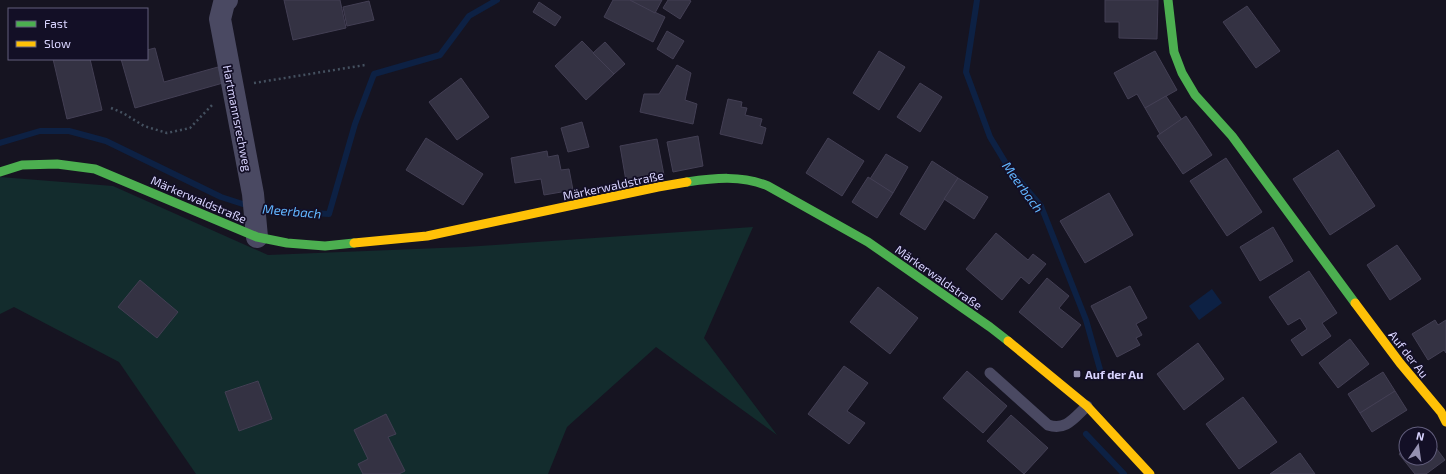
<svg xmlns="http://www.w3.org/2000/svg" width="1446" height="474" font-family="'Exo 2',sans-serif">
<rect width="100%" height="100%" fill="#161421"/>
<path fill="#132c2d" d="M0,177L113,186L268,255L465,247L753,227L704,338L777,435L656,347L567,427L548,474H196L119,362L14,307L0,314Z"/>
<path fill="#0d2144" d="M1212,289L1222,303L1199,320L1189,306Z"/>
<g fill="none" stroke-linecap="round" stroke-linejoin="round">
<g stroke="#0d2144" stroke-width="6">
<path d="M977,0L966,72L990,137L1010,170L1041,206L1086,320L1101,373"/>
<path d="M0,143L40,131H69L106,141L221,197L249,206"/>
<path d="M258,208L265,210L329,214L355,124L374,74L440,55L469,16L497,0"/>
<path d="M1086,434L1124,474"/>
</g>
</g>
<g fill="#343243" stroke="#433f54">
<path d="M284,0H340L346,28L293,40Z"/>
<path d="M613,0H630L665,17L653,42L604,17Z"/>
<path d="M630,0H662L655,13Z"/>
<path d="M668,0H689L691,1L680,19L663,8Z"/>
<path d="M1105,0H1158L1157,39L1119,38V22H1105Z"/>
<path d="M369,1L374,20L347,26L343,7Z"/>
<path d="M539,2L561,17L555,26L533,12Z"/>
<path d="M1247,6L1280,51L1256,68L1223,22Z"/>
<path d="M667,31L684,41L673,59L657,49Z"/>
<path d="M582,41L614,74L586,100L555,66Z"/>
<path d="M605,42L625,64L614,74L593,53Z"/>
<path d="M155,48L164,82L218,67L223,83L135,108L121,59H147V50Z"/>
<path d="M879,51L905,67L879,110L853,93Z"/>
<path d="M1155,51L1177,90L1145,108L1137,94L1128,99L1114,73Z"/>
<path d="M53,59H90L102,110L67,119Z"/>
<path d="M677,65L691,73L685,100L697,104L693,124L640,112L644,94H659Z"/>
<path d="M461,78L489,117L457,140L429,102Z"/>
<path d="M920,83L942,97L920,132L897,117Z"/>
<path d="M1166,96L1182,120L1160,134L1145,108Z"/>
<path d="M728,99L742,102L741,107L747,108L745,115L762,119L760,126L766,128L762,144L720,134Z"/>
<path d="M1186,116L1212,155L1183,174L1157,136Z"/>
<path d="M582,122L589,147L568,152L561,128Z"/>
<path d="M698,136L703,166L673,172L667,142Z"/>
<path d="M426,138L483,174L463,205L406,170Z"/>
<path d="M828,138L864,161L842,196L806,173Z"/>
<path d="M657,139L664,175L626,181L620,146Z"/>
<path d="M1338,150L1375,206L1330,235L1293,179Z"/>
<path d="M547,151L548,157L558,155L561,170L569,169L573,190L544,195L541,179L515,183L511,158Z"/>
<path d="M886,154L908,167L893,193L870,179Z"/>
<path d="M1226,158L1262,212L1227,236L1190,181Z"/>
<path d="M932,161L958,178L925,230L900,214Z"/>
<path d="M868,177L893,193L877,218L852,202Z"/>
<path d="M958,178L988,197L974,219L944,199Z"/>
<path d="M1109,193L1133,235L1085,263L1060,221Z"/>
<path d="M1273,227L1293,261L1260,281L1240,247Z"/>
<path d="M996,233L1028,260L1033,254L1046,264L1029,284L1021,277L1002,300L966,269Z"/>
<path d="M1397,245L1421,279L1390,300L1367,265Z"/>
<path d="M1309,271L1337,313L1322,323L1331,336L1302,356L1291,340L1307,329L1300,318L1288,325L1269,297Z"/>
<path d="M1047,278L1069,296L1059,308L1081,325L1062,348L1019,312Z"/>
<path d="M140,280L178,312L157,338L118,307Z"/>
<path d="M1130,286L1147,318L1136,324L1142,335L1136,338L1140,345L1117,357L1091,306Z"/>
<path d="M878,287L918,318L890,354L850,322Z"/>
<path d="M1435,320L1438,325L1446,320V353L1444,350L1428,360L1412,334Z"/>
<path d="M1350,339L1369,364L1338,388L1319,363Z"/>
<path d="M1198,343L1224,379L1184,410L1157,374Z"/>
<path d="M844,366L868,383L847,411L865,423L849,444L808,414Z"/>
<path d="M967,371L1007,406L983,433L943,398Z"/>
<path d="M1383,372L1395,391L1360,413L1348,394Z"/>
<path d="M258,381L272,419L239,431L225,392Z"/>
<path d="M1395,391L1407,410L1372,432L1360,413Z"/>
<path d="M1243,397L1277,442L1239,469L1206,424Z"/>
<path d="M386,414L396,434L388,437L405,471L399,474H363L358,464L368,459L354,430Z"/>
<path d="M1011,415L1048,448L1024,474L987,441Z"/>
<path d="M1430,440L1445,460L1426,474H1415L1399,454L1406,449V458H1430Z"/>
<path d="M1300,453L1315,474H1270Z"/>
</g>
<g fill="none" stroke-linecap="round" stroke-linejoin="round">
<g stroke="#44505f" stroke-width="2.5" stroke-dasharray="2 3" stroke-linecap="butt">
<path d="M254,83L365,65"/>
<path d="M111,108L123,113L144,126L167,133L190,128L214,103"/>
</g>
<path stroke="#4a4962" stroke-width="11" d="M990,373L1048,425C1066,431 1074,418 1087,406"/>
<path stroke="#4a4962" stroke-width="22" d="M227,0L224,3L220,19L253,194L257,237"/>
<g stroke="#4caf50" stroke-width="9">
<path d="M1168,0L1174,52L1182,73L1195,95L1232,136L1355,303"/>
<path d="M0,172L22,165L57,164L95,169L257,237L287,243L325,246L354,243"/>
<path d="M687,182C714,178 742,175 768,186L868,242L990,327L1008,341"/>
</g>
<g stroke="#ffc107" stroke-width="9">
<path d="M354,243L427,236L658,187L687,182"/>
<path d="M1355,303L1400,363L1441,412L1446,422"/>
<path d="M1008,341L1087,406L1150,474"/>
</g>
</g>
<rect fill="#9591b1" stroke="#130f26" stroke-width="1.5" x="1073" y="370" width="8" height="8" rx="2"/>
<g text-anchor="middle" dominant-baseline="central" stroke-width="3.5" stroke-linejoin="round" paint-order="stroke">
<g font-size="12" fill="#d9d4ff" stroke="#130f26">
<text transform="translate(238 118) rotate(79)">Hartmannsrechweg</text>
<text transform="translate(613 185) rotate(-12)">Märkerwaldstraße</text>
<text transform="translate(199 199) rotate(23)">Märkerwaldstraße</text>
<text transform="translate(939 277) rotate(35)">Märkerwaldstraße</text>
<text transform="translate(1409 354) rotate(52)">Auf der Au</text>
</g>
<g font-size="12" font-weight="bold" fill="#d9d4ff" stroke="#130f26" text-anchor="start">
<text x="1085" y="374">Auf der Au</text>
</g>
<g font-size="13" font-style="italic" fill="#62b6ff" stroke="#130f26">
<text transform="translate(1023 187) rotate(54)">Meerbach</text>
<text transform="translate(292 211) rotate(5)">Meerbach</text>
</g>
</g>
<rect x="8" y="8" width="140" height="52" fill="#130f26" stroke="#625e7d"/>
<rect x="16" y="21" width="20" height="6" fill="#4caf50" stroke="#625e7d"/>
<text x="44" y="28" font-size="12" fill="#d9d4ff">Fast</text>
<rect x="16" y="41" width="20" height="6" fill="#ffc107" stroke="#625e7d"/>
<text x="44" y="48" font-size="12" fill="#d9d4ff">Slow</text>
<g transform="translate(1418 446) rotate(13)"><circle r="19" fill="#130f26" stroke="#625e7d"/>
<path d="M0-3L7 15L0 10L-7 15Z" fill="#9591b1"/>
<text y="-6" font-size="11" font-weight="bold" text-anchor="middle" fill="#d9d4ff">N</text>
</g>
</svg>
